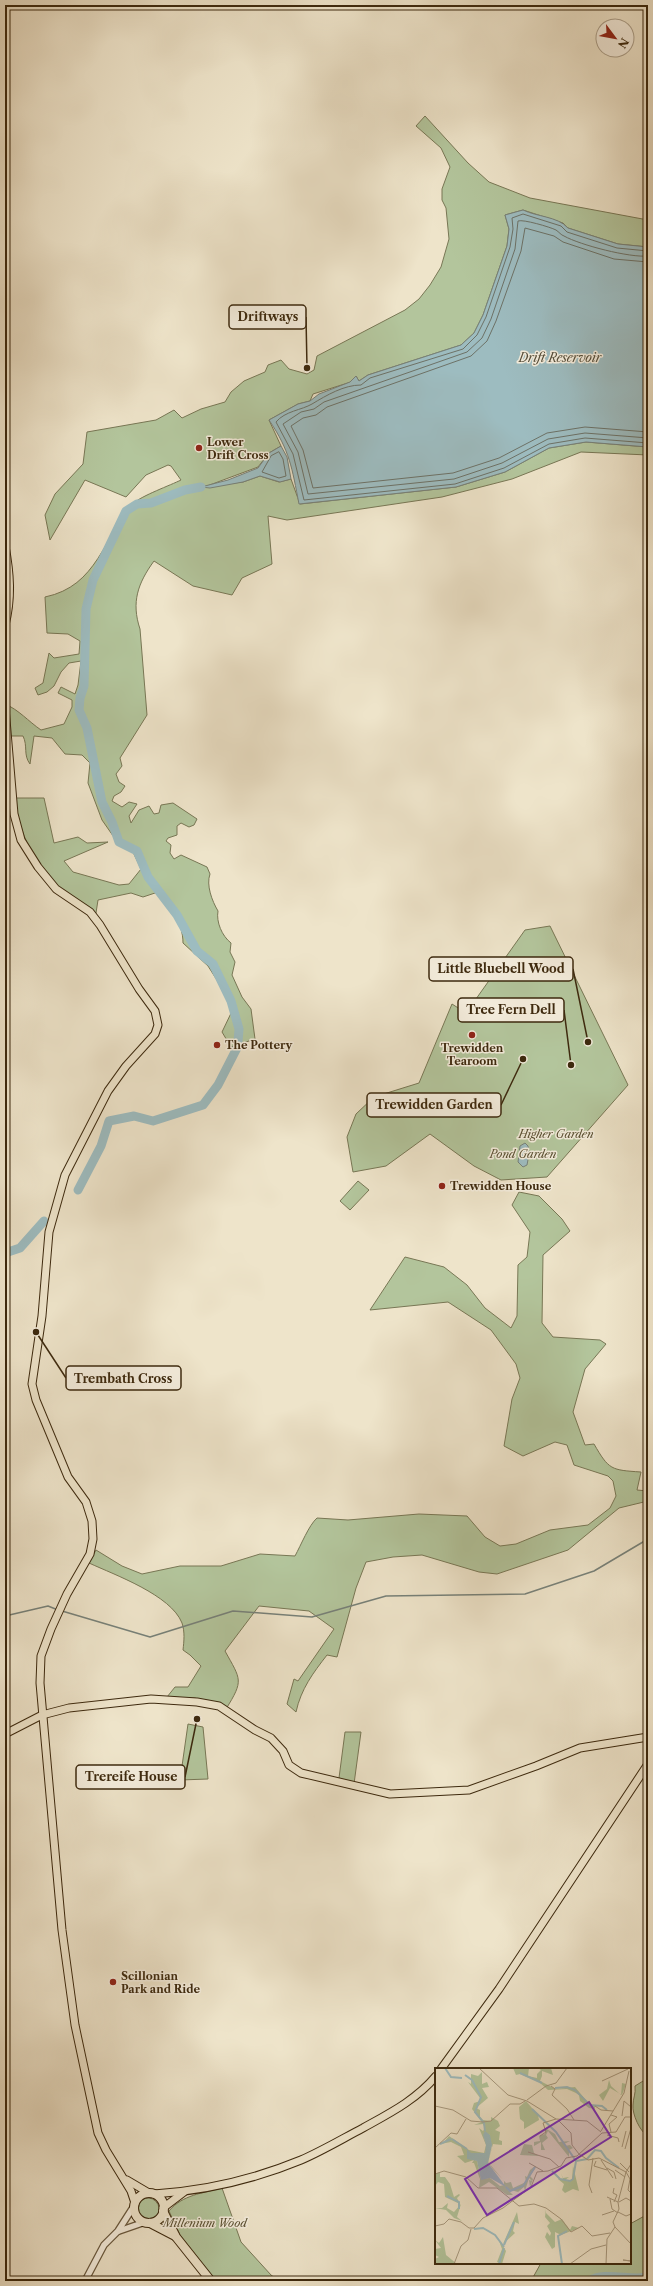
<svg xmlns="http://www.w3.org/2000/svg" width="653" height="2286" font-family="'Libre Caslon Text',serif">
<rect width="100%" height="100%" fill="#eee4ca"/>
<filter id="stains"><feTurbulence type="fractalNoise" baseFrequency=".005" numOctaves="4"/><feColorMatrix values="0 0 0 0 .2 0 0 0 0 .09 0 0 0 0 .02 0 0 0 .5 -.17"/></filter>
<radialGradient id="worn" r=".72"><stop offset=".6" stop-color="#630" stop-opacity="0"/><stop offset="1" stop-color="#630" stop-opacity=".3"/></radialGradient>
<g fill="#b3c59c" stroke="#787755">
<path d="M425,116L468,163L489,182L530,198L648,220V247L618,244L568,228L563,223L523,210L505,215L509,229L507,246L483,315L474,333L461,345L368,375L359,381L356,376L351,382L313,394L310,401L298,404L269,420L281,446L269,453L258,467L207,486L243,482L260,476L279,482L291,479L300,504L456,487L505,472L549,448L586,442L648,447V455L581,452L512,479L442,497L287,520L268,516L272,564L242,578L232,595L193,586L154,561C138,583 131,602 140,629L147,715L120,758L122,766L116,774L119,782L125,786L121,792L114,796L112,801L122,807L129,802L137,804L129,816L131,823L139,810L149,806L154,814L159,813L161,805L173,803L197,819L194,825L189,827L181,823L177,826V835L168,838L166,841L171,845L170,853L174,859L181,855L207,867L210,874C206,885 212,901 218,911C216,922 222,936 231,943L230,952L235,962L232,975L242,997L251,1009L255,1039L231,1047L222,1032L234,1007L208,966L183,943C183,922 170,906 155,893L143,897L131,893L98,900L96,913C84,904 69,897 58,887C33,863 19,832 15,798H44L54,843L78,837L87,843L108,842L64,861L73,872L119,885L129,884L141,869L133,852L118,843L102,820L88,783L90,763L82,755L65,754L52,738L34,736L30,764C23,755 28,746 23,736H7L5,704C19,710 28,721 41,730L64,724L72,707V700L58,693L61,687L75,694L78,685L81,661L69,663L61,672L54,686L47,692L38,695L35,688L43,683L49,653L54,658L79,654L80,641L68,634L47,633L45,597C98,586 103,537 134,503C141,496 171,485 181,480L171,466L168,465L146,475L126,497L85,480L50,540L45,515L55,494L83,464L87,432L156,420L174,410L182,418L201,409L225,402L231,392L244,381L265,372L268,365L281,360L289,369L307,374L314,370L317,356L405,310L419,299L430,285L441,267L449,239L446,208L442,200V189L450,167L441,148L416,126Z"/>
<path d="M550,926L628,1085L547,1177L501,1180L474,1166L430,1134L386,1166L353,1172L347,1137L356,1114L374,1097L419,1083L452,1004L466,1013L525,930Z"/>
<path d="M358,1181L369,1190L350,1210L340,1201Z"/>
<path d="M519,1192L539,1196L562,1219L570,1231L543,1255L542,1323L553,1337L600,1340L606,1344L585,1369L573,1412L585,1445L594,1444C609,1470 611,1470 641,1472L637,1490L648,1491V1501L619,1508L568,1550L497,1574L479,1572L422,1555L393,1557L366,1562L356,1588L337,1657L327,1655C313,1673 301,1689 296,1712L287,1704L294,1679L298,1681L334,1629L309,1611L259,1606L225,1651C241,1680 244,1680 226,1709L195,1698L167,1697L175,1687H188L201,1666L190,1655L183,1650C184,1641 185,1632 182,1623C171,1595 115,1575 89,1563L96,1550L122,1566L142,1574L180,1566H221L260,1554L295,1556C301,1545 309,1525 317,1518L348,1520L419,1514L467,1516L485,1537L500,1546L516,1544L550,1530L588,1525L610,1508L616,1496L613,1481L608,1476L574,1465L567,1445L555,1442L523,1456L504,1446L512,1399L520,1378L516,1364L491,1330L448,1302L370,1310L405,1257L444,1267L467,1285L485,1308L511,1328L517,1316L518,1265L527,1257L530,1232L512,1205Z"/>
<path d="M188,1724L203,1727L208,1779L180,1780Z"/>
<path d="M345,1732H361L354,1784L339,1778Z"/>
<path d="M648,2078V2136C640,2132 632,2114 633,2105C633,2098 636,2094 635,2086Z"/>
<path d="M222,2188L241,2242L271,2275L279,2281H216L180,2235L169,2211C182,2195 203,2193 222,2188Z"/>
<circle cx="148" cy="2209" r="11"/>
<path d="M648,2214V2281H531L541,2263H630V2224Z"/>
</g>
<g fill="#9dbcc0" stroke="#778179">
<path d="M523,210C537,217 557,216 568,228L618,244L648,247V447L586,442L549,448L505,472L456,487L299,504C292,468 290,451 269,420L298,404L310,401L319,394L350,382L356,376L359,381L368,375L461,345L474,333L483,315L507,246L509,229L505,215Z"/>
<path d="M281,446L287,457L291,479L280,482L260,476L243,482L210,488L201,487L228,480L258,468L269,453Z"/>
<path d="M525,1143L528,1146L529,1154L527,1165L523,1167L518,1162L520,1146Z"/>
</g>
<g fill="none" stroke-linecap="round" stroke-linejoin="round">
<g stroke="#6d7267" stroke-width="1">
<path d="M648,251L617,248L567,232L561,226L523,214L512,218L513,229L510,247L486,317L477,335L463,349L370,378L361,385C344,385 327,395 312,404C302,410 285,411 276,422L293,454L304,500L455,484L504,468L549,444L585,438L648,443"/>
<path d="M648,256C630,258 580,245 564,236C561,235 559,232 556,230C550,227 523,219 518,221L515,249L491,319L482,338L467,352L324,402L314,409L301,412L283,424L298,452L308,494L454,479L502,463L548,439L585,433L648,438"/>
<path d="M648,262L614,259L563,242L554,236L525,228L521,251L496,321L487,341L471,356L327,407L316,415L303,418L291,426L303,450L313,488L453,473L499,458L547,433L585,427L648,432"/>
<path d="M279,452L283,459L286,476L279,478L262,472L271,456Z"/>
</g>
<g stroke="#778179" stroke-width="1.5">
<path d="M62,1611L150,1637L233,1611L312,1617L386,1596L525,1594L594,1571L648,1539"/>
<path d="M5,1616L48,1606L58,1610"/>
</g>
<g stroke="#9dbcc0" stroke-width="9">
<path d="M201,487L185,490L151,503L137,504L126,511L93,580L86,609L84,686L80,698L79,710L87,728L102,802L112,822L119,842L137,851L148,877L177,915L197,951L213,964L231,1001L239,1029L238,1042"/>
<path d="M78,1190L101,1146L109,1121L134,1116L153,1121L203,1105L218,1085L237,1048"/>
<path d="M5,1253L20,1248L44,1221"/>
<path d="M589,2281C605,2271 630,2281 648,2277"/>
</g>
<g stroke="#69583d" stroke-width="8">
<g id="minor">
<path d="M119,2231L145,2222"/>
<path d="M85,2281L104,2245L118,2231L134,2206"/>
</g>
</g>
<g stroke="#3d290e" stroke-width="9">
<g id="major">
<path d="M5,546C10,573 12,598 5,625"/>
<path d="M5,708L14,814L21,840L38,867L56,889L90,912L100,925L139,989L155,1011L158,1025L155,1034L126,1066L108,1091L65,1175L49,1232L42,1316L32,1384L36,1400L68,1477L86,1502L92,1521L93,1539L90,1554L67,1594L51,1629L41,1656L40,1683L62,1930L75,2025L98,2133L106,2150L131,2191L135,2203"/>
<path d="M5,1734L42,1715L69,1708L151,1699L197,1702L219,1706L255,1730L271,1738L283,1751L289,1765L301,1773L390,1794L469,1790L536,1766L580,1748L648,1737"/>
<path d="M441,2069L499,1989L648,1764"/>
<path d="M127,2180L149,2193"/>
<path d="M154,2194C203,2191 255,2179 301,2160C322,2151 342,2139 363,2128C390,2113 416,2100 436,2076"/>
<path d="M163,2208L184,2192"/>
</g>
</g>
<g stroke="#3d290e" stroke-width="10">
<g id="highway">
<circle cx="149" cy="2208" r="15"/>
<path d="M163,2211L176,2237L211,2281"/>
<path d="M150,2223L175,2236"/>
</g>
</g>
<use href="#minor" stroke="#f4eddd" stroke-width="5.5"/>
<use href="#major" stroke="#eee4ca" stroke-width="7"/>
<use href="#highway" stroke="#eee4ca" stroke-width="8"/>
</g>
<g fill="#8f2418" stroke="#f4eddd" stroke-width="1.5">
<circle cx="199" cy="448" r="4"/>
<circle cx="472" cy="1035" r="4"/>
<circle cx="217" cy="1045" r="4"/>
<circle cx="442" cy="1186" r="4"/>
<circle cx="113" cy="1982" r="4"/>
</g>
<g text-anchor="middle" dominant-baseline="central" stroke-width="3" stroke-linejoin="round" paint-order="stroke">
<g font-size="11" font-weight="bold" fill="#3d290e" stroke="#f4eddd" text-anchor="start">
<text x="207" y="442">Lower<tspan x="207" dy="13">Drift Cross</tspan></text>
<text x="225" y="1045">The Pottery</text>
<text x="472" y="1048" text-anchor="middle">Trewidden<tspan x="472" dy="13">Tearoom</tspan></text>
<text x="450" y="1186">Trewidden House</text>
<text x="121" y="1976">Scillonian<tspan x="121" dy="13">Park and Ride</tspan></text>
</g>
<g font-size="11" font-style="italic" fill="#5a5032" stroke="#f4eddd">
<text x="556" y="1134">Higher Garden</text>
<text x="523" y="1154">Pond Garden</text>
<text x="205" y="2223">Millenium Wood</text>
</g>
<g font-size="12" font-style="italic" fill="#554e3a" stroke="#f4eddd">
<text x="560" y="357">Drift Reservoir</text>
</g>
</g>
<g transform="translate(435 2068)">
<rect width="196" height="196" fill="#eee4ca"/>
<path d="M78,0H94L93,8L102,10V6L106,2L103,0H116L118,7L107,3V8L104,7L107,8L105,13L121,21L140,19L155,37H160V41L154,40L145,33L144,27L141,25L132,21L113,22L104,14L85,6L81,7ZM47,4V16L52,14L54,19L47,20L53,30L41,40L45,42V49L48,52L56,53V49L63,53L65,58L60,62L65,64L64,72L67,73V77L58,76L53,93L57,100L71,115L76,114L78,120L91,114L90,108L92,109L95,102L100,98L101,99L95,108L98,111L95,119L94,112L97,113L94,110L90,123L89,119L83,124L72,121L78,127H72L54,114L44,120L45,111L39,95H37L39,92L30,95L22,88L29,87L26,79L16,74L0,77L8,75L14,68L34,82L49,85L51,77L44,60L48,63L50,60L48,56L39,57L47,54L37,41L39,35L45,33V30L33,14L36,16V6L43,8ZM54,66L57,80L53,94L69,113V117L65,118L55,110L46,111L42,93L35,90L33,85L50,86L52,77L49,70ZM174,12L176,18L186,27L187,15L191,16L187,27L175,20L168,33L164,27L172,21ZM91,33L103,47L104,52L89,61V54L85,51L84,39ZM110,60L120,66L124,74L135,73L129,76L130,78L135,77L138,80L134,82V89L113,63L111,67L113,70L107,75L110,82H106V74L99,78V74L105,73L104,68L110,66ZM89,76L97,77L99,85L104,88L85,87ZM138,98L144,123L138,121L130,125L127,122L129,116L123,111H128L126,105L128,110L134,109L130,112H137ZM5,104V109H10L15,116L19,129L24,126L25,127L22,130L25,136L10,129L9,116L3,114L0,118V106ZM13,135L12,140L19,144L26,136L22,149L27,153L19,150L11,142L0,140H7ZM111,141V145L120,154L127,151L135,162L137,158L144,160L126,167L120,164V179L117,181L110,169L112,164L115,168L116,165L112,158L115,155L110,149ZM82,144L84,156L80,154L78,163L80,165L68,176ZM8,169L11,187L22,196H0V191L4,189L0,187V181L6,180L0,172L4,175ZM63,170L71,183L67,196L62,194L67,181Z" fill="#b3c59c" fill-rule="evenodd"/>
<path d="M50,63L55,67L57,77L53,95L71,119L55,110L46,112L42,93L32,91V81L36,85H50L51,77L48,67Z" fill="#9dbcc0"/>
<path fill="none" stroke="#9dbcc0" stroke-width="2" d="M10,0L16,9L27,10M85,5L107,15M30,7L37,12L46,29L40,44L49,55L50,63M120,20L132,19L140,22L155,37L167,38L172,42M97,41L121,64L141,93M17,71L32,81M5,76L16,71M117,103L125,111L135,113L138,111L141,93L152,91L160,82L166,83L171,90L184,100M71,119L75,123L88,118L100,99M12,128L24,134V141M39,161L48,160L60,167L69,179M69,177L79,154M64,196L69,180M127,196L123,168L132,163"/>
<path fill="none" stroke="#a7997f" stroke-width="1" d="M44,0L73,27L92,33L121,51L152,53L166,64M167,13L193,1M116,18L120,21L117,27L132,41L139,52M92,32L111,18L121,15L132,0M0,38L18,42L36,53L48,54L56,53L75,36H85L90,33M160,38L166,42L178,43M176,47L182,49L174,56L176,64M187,48L189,33L196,39M123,52L136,65L137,77L144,86L153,92L164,90L191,104L183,134L184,141L178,154L180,159L172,171L171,196M166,63L189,25L194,3M167,65L181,64L190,49H196M172,67L183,70L184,74M105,68L111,64L108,55L121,51M187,79L191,63M0,80L16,65L22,66L31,51M190,81L196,60M93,84L115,91L124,99M166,92L178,110M161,93L159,98L172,102M94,95L108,103M185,95L194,104M196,96L191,104L195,111L193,122L196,125M172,100L179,104L181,111M180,102L190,109M0,106L9,103L31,109L43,120H62L84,138L99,136L111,140L126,151L136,164L147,158L157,168L175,165M157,125L154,117L158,90M172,129L183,134M175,131L177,141L183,145M179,134L182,127L178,125L179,120M184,134L191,130L196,133M183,144L191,148L196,146M167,147L179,143M0,158L9,156L14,151L26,154L34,160H39L48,150L68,140L96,119L102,104L113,103L126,98L131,90L142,88L167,65M180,159L196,176M196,193L188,192L196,193M19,196L26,178L33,172L36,161M135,196L156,181L171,177"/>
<path fill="#7b2cbf" fill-opacity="0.15" stroke="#7b2cbf" stroke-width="2" d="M154,34L176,69L52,147L30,111Z"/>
<rect width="196" height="196" fill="none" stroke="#3d290e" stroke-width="2"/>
</g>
<path fill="none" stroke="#3d290e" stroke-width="1.5" d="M307 368L306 317M588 1042L573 969M571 1065L564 1010M523 1059L501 1105M36 1332L66 1378M197 1719L185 1777"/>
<g fill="#3d290e" stroke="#f4eddd" stroke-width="1.5">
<circle cx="307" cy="368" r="4"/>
<circle cx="588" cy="1042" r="4"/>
<circle cx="571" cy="1065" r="4"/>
<circle cx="523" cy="1059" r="4"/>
<circle cx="36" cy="1332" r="4"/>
<circle cx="197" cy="1719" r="4"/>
</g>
<g fill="#f4eddd" stroke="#3d290e" stroke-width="1.5">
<rect x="229" y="305" width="77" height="24" rx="4"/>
<rect x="429" y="957" width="144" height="24" rx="4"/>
<rect x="458" y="998" width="106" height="24" rx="4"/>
<rect x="367" y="1093" width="134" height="24" rx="4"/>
<rect x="66" y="1366" width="115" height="24" rx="4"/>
<rect x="76" y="1765" width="109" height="24" rx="4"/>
</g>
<g font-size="12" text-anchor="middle" font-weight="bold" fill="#3d290e">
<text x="268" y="321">Driftways</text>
<text x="501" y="973">Little Bluebell Wood</text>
<text x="511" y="1014">Tree Fern Dell</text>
<text x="434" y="1109">Trewidden Garden</text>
<text x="123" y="1383">Trembath Cross</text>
<text x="131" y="1781">Trereife House</text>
</g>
<rect width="653" height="2286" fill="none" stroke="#eee4ca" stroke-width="20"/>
<rect x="6" y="6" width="641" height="2274" fill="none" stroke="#3d290e" stroke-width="2"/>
<rect x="10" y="10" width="633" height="2266" fill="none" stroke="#3d290e"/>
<g transform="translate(615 38) rotate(122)"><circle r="19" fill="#f4eddd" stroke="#ab9f8a"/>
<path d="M0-3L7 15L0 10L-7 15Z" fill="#8f2418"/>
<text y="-6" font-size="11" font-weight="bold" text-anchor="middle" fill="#3d290e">N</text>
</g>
<rect width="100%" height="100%" filter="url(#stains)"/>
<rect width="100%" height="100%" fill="url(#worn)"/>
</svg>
